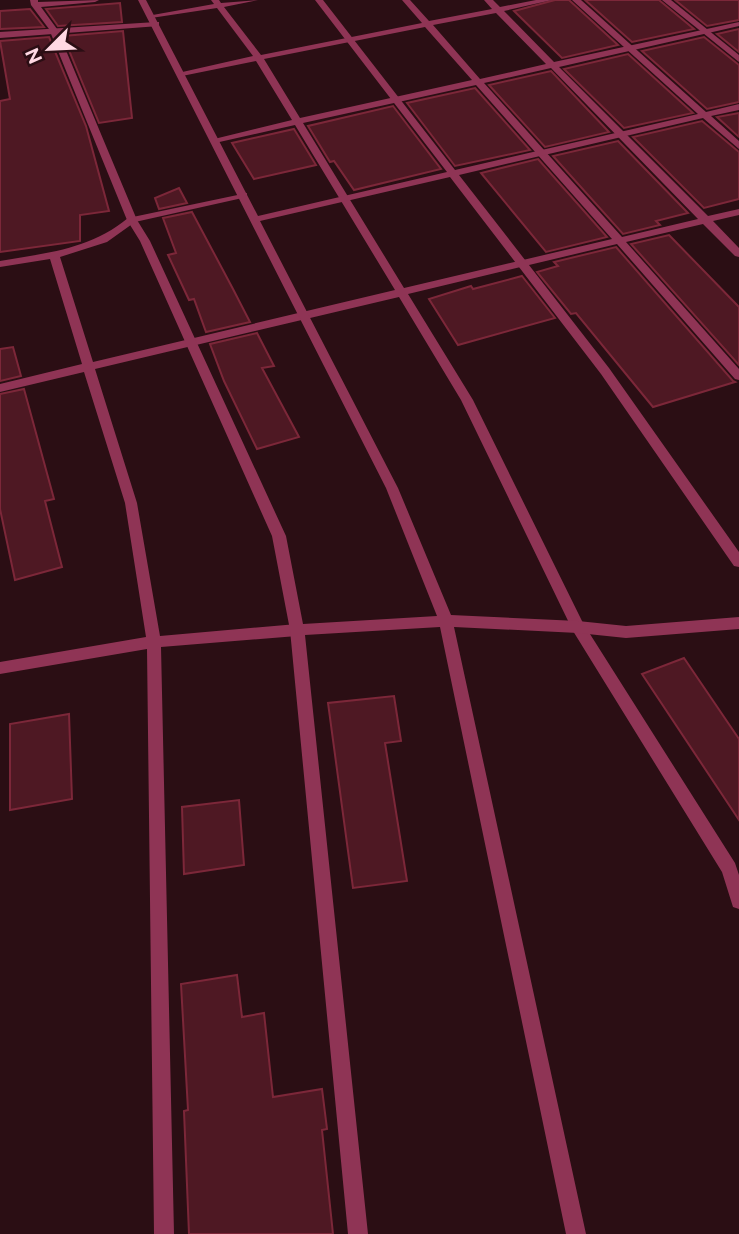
<svg xmlns="http://www.w3.org/2000/svg" width="739" height="1234" font-family="Raleway,sans-serif">
<rect width="100%" height="100%" fill="#2b0e14"/>
<g fill="#4e1823" stroke="#7c2739" stroke-width="2">
<path d="M555,0H569L618,45L562,58L514,11Z"/>
<path d="M585,0H659L694,29L632,42Z"/>
<path d="M675,0H739V20L707,26Z"/>
<path d="M120,3L122,22L58,26L46,9Z"/>
<path d="M30,9L44,27L0,29V11Z"/>
<path d="M739,29V52L717,34Z"/>
<path d="M123,31L132,118L99,123L63,36Z"/>
<path d="M49,37L86,126L109,211L80,215V241L0,252V101L10,99L0,41Z"/>
<path d="M704,37L739,65V102L707,109L642,51Z"/>
<path d="M628,54L693,113L624,128L564,69Z"/>
<path d="M551,71L609,132L545,147L489,85Z"/>
<path d="M475,88L530,150L455,166L407,103Z"/>
<path d="M393,106L441,169L354,190L334,161L330,162L308,126Z"/>
<path d="M739,113V137L717,117Z"/>
<path d="M702,121L739,152V199L704,208L633,137Z"/>
<path d="M294,129L316,165L254,179L232,143Z"/>
<path d="M618,141L688,213L656,221L660,225L623,234L553,156Z"/>
<path d="M538,159L607,237L546,252L481,173Z"/>
<path d="M179,188L187,203L159,209L155,198Z"/>
<path d="M192,212L233,289L250,322L206,332L194,299L189,300L168,255L176,253L163,218Z"/>
<path d="M669,235L739,307V365L631,244Z"/>
<path d="M616,247L733,381L735,382L653,407L576,313L571,314L537,272L558,266L554,262Z"/>
<path d="M522,276L555,318L458,345L429,299L471,286L473,289Z"/>
<path d="M257,333L274,366L262,368L299,437L257,449L224,381L210,344Z"/>
<path d="M13,347L21,376L0,381V349Z"/>
<path d="M24,389L54,499L45,501L62,567L15,580L0,509V394Z"/>
<path d="M684,658L739,739V820L642,674Z"/>
<path d="M394,696L401,741L385,743L407,881L353,888L328,703Z"/>
<path d="M69,714L72,799L10,810V724Z"/>
<path d="M239,800L244,865L184,874L182,807Z"/>
<path d="M237,975L242,1017L264,1013L273,1097L322,1089L327,1129L322,1130L333,1234H189L184,1111L188,1110L181,984Z"/>
</g>
<g fill="none" stroke-linecap="round" stroke-linejoin="round">
<g fill="#8f3455" fill-rule="evenodd">
<path d="M211,0H219L221,3L258,0L224,7L261,55L422,23L402,0H410L429,21L492,9L484,0H493L500,7L536,0H552L504,11L554,62L739,22V26L559,67L708,216L739,209V215L713,221L739,248V257L735,256L703,224L626,242L739,369V380L735,379L617,244L408,294L473,400L583,623L735,863L739,875V909L733,907L722,872L573,631L461,400L399,297L95,369L137,503L160,636L297,624L302,626L304,630L302,634L297,636L161,647L174,1234H154L147,649L0,674V662L146,637L125,503L84,372L0,392V384L82,364L50,259L0,267V261C47,253 91,249 128,218L247,193V197L135,222L107,242L60,257L93,362L395,290L295,125L215,143L210,140L292,120L256,61L182,76L178,73L253,56L217,8L151,18L147,16L214,4ZM496,13L546,64L480,79L433,25ZM425,27L472,80L300,118L264,59ZM551,68L698,219L622,237L484,83ZM476,85L612,239L404,288L303,123Z"/>
<path d="M156,22H159V26L0,38V32Z"/>
</g>
<g fill="#8f3455" fill-rule="evenodd">
<path d="M30,0H38V2L99,0L95,2L41,7L57,29L137,220L150,241L286,536L303,624L437,616L386,488L138,0H146L258,216L447,172L315,0H323L455,170L698,114L572,0H581L706,112L739,104V110L711,116L739,141V149L703,118L459,175L609,368L739,552V567L734,566L601,374L450,177L260,221L398,488L451,615L578,621L626,626L739,617V629L626,638L578,633L454,627L586,1234H566L440,627L305,635L368,1234H348L290,630L272,536L140,241L127,220L49,29L31,5Z"/>
<path d="M662,0H671L739,55V62Z"/>
</g>
</g>
<g transform="translate(49 49) rotate(246)" stroke="#2b0e14" stroke-width="5" paint-order="stroke">
<path d="M0-5L12 26L0 18L-12 26Z" fill="#ffd8e3"/>
<text y="-10" font-size="19" font-weight="bold" text-anchor="middle" fill="#ffd8e3">N</text>
</g>
</svg>
